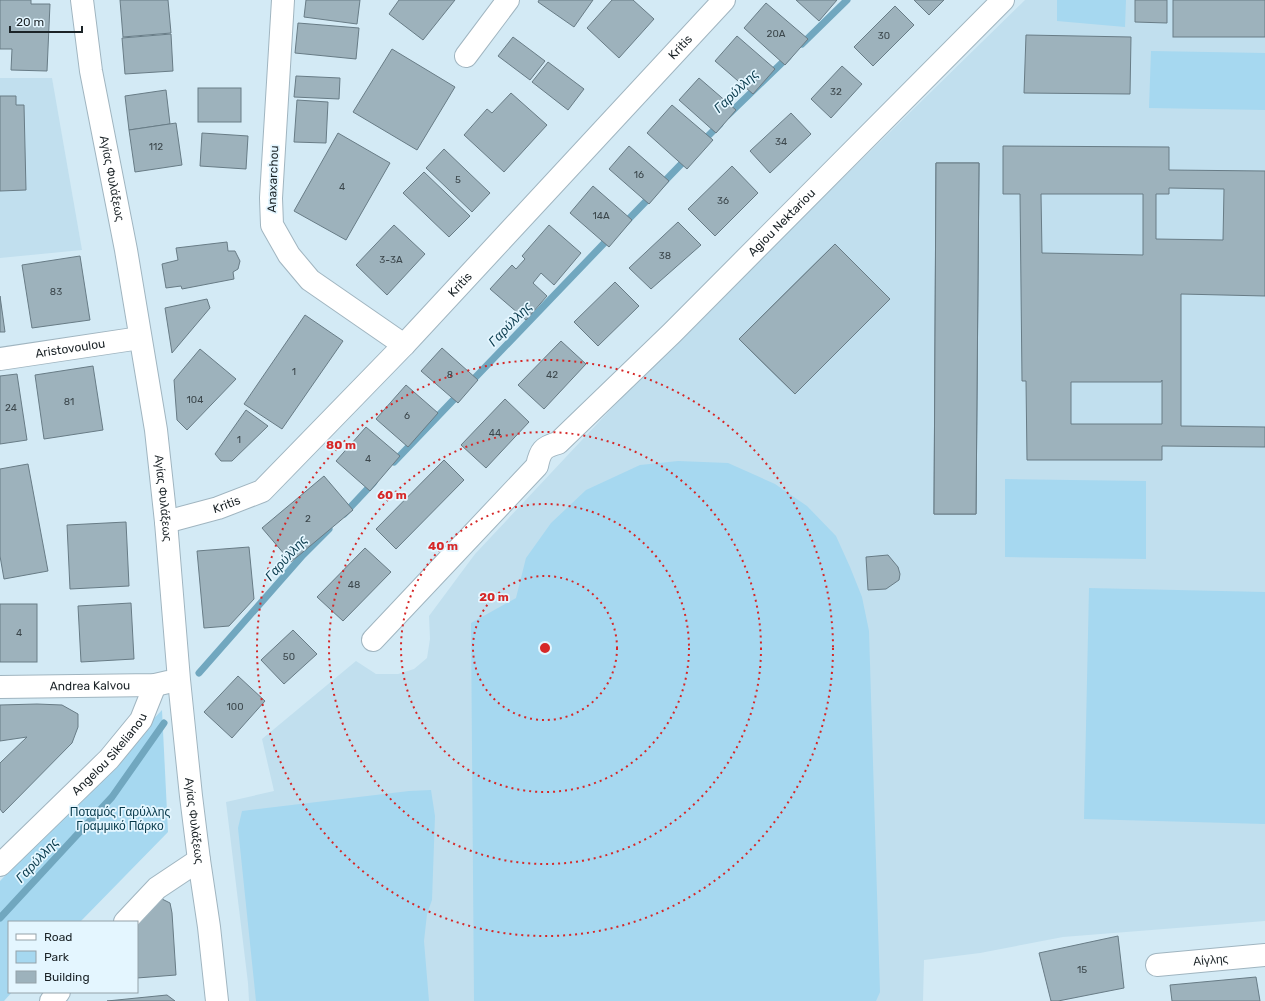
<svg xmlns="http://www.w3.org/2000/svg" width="1265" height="1001" font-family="Rubik,sans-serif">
<rect width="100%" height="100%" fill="#d3eaf5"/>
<g fill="#c1dfee">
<path d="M1025,0H1265V921L1063,937L980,953L924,960L923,1001H249L248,983L226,802L274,791L262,739L356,661L376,674H398L414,669L427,658L430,639L429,616L475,554L656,361Z"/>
<path d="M0,78H52L82,250L0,258Z"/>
</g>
<g fill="#a6d8f0">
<path d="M1057,0H1126L1125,27L1057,21Z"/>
<path d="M1151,51L1265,53V110L1149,108Z"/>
<path d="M678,461L728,463L775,484L807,506L836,536L850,567L862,597L869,631L880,992L876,1001H474L471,623L516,598L526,558L551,523L586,490L640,465Z"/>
<path d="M1005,479L1146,481V559L1005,557Z"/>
<path d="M1089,588L1265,592V824L1084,819Z"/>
<path d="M162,710L168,832L80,922H9V992H12L4,1001H0V881Z"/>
<path d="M431,790L435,816L432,900L427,914L424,941L429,1001H256L238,828L242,811L409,791Z"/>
</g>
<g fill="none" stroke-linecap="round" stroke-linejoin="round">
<g stroke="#71a7bf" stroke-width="7">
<path d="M802,44L847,0"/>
<path d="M728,115L788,57"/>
<path d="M702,142L720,124"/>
<path d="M660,186L688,157"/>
<path d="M623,225L652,195"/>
<path d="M469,384L611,236"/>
<path d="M394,462L460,393"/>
<path d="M344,514L374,482"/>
<path d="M199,673L303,555L329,529"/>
<path d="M0,918L112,797L164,723"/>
</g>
</g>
<g fill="#9db2bc" stroke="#687c86" fill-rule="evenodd">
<path d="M0,0H31V4H50L47,71L11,70L12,49H0Z"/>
<path d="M120,0H168L171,33L123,37Z"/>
<path d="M306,0H360L357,24L304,17Z"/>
<path d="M399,0H455L423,40L389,14Z"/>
<path d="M539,0H593L574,27L538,2Z"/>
<path d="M612,0H633L654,19L619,58L587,28Z"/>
<path d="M796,0H837L819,21Z"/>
<path d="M914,0H944L929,15Z"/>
<path d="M1135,0H1167V23L1135,22Z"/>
<rect x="1173" y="0" width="92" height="37"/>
<path d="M766,3L808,39L785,65L744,28Z"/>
<path d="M895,6L914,25L873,66L854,47Z"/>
<path d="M298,23L359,28L356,59L295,53Z"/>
<path d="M171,34L173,71L125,74L122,38Z"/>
<path d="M1026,35L1131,37L1130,94L1024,93Z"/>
<path d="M737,36L775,69L753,94L715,61Z"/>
<path d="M513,37L545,61L530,80L498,56Z"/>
<path d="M392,49L455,87L417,150L353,112Z"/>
<path d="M548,62L584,89L568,110L532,82Z"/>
<path d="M842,66L862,84L831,118L811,99Z"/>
<path d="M296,76L340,78L339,99L294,97Z"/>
<path d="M699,78L736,110L716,133L679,100Z"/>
<rect x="198" y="88" width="43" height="34"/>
<path d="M166,90L170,124L129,130L125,96Z"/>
<path d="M511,93L547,125L504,172L464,135L487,109L492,113Z"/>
<path d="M0,96H16V105H24L26,190L0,191Z"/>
<path d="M297,100L328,102L326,143L294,142Z"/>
<path d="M672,105L713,140L687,169L647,133Z"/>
<path d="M791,113L811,134L770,173L750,151Z"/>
<path d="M176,123L182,165L135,172L129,130Z"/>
<path d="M202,133L248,136L246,169L200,166Z"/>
<path d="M338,133L390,163L346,240L294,211Z"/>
<path d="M629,146L669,181L649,204L609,169Z"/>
<path d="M1003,146L1169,147V170L1265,171V296L1181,294V426L1265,427V447L1162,446V460H1027L1026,381H1022L1020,194H1003ZM1169,188L1224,189L1223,240L1156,239V194H1169ZM1041,194H1143V255L1042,253ZM1162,380V424H1071V382H1161Z"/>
<path d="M444,149L490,193L472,212L426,168Z"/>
<path d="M936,163H979L976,514H934Z"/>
<path d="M936,163H979L976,514H934Z"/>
<path d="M732,166L758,193L715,236L688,209Z"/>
<path d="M424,172L470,216L449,237L403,193Z"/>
<path d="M593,186L632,220L609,247L570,213Z"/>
<path d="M678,222L701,245L651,289L629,268Z"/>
<path d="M394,225L425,254L387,295L356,265Z"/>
<path d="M549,225L581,253L554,285L541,273L533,283L547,296L526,320L490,289L512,265L516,269L525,259L522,256Z"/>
<path d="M227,242L228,251H235L240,261L238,269L233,272L234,279L182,289L181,286L166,288L162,264L178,260L176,248Z"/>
<path d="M835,244L890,299L795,394L739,339Z"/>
<path d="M835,244L890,299L795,394L739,339Z"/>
<path d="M80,256L90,320L32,328L22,265Z"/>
<path d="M615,282L639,306L598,346L574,322Z"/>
<path d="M0,296L5,332H0Z"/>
<path d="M207,299L210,308L172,353L165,308Z"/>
<path d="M305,315L343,341L282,429L244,404Z"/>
<path d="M561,341L586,364L544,409L518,385Z"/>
<path d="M442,348L478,380L458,403L421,371Z"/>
<path d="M200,349L236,379L187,430L177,420L174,380Z"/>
<path d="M93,366L103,430L44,439L35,375Z"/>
<path d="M17,374L27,440L0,444V376Z"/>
<path d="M406,385L438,413L408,447L376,419Z"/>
<path d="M505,399L529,422L486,468L461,445Z"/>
<path d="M246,410L268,426L232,461H221L215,454Z"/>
<path d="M366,427L400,456L370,491L336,461Z"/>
<path d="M444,460L464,480L396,549L376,529Z"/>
<path d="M28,464L48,571L4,579L0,556V469Z"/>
<path d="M324,476L353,510L291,562L262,528Z"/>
<path d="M126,522L129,586L70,589L67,525Z"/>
<path d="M249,547L254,599L229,626L204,628L197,551Z"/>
<path d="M365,548L391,572L343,621L317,597Z"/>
<path d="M888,555L898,567L900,574L899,580L886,589L868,590L866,557Z"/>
<path d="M131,603L134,659L81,662L78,606Z"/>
<rect x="0" y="604" width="37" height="58"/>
<path d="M293,630L317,654L284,684L261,660Z"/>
<path d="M238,676L265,701L232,738L204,712Z"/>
<path d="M37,704L62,705L78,714V727L72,743L3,813L0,809V763L27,737L0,741V705Z"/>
<path d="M160,898L170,903L172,913L176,975L137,978V923Z"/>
<path d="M1118,936L1124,988L1058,1001H1051L1039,953Z"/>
<path d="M1256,977L1260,1001H1172L1170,985Z"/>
<path d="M167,995L175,1001H107Z"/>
</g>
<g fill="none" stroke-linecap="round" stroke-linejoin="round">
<g stroke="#a0b5c0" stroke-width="24">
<g id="street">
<path d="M283,0L271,198L272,225L289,255L310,280L404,345"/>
<path d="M466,56L508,0"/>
<path id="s1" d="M0,359L140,338"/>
<path id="s2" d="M166,522L218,508L262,491L404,345L724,0"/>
<path id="s3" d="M373,640L537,466C540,451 543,447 558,443L672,333L1003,0"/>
<path id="s4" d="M0,687L155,685L168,682"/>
<path id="s5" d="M0,865L109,759L141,720L155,685"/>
<path d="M125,922L157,888L199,860"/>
<path id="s6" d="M1157,965L1265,955"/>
<path d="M51,1001L59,992"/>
</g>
</g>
<g stroke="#a0b5c0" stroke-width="24">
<g id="secondary">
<path id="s7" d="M82,0L91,71L126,250L156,430L166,522L179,680L191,796L199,860L209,927L217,1001"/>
</g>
</g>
<use href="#street" stroke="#fff" stroke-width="22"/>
<use href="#secondary" stroke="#fff" stroke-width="22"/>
</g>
<g fill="none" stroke="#d62828" stroke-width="2" stroke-dasharray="2 4">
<circle cx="545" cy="648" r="72"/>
<circle cx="545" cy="648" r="144"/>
<circle cx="545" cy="648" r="216"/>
<circle cx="545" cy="648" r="288"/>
</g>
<g text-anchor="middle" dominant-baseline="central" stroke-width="3.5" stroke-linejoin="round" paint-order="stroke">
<g font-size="10" fill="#3c474c">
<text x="776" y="34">20A</text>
<text x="884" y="36">30</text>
<text x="836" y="92">32</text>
<text x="781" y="142">34</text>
<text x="156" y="147">112</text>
<text x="639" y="175">16</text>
<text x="458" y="180">5</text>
<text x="342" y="187">4</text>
<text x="723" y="201">36</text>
<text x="601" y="216">14A</text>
<text x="665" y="256">38</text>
<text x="391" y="260">3-3A</text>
<text x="56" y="292">83</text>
<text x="294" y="372">1</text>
<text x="450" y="375">8</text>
<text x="552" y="375">42</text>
<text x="195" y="400">104</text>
<text x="69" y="402">81</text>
<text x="11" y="408">24</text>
<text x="407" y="416">6</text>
<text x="495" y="433">44</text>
<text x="239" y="440">1</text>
<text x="368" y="459">4</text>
<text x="308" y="519">2</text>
<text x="354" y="585">48</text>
<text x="19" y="633">4</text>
<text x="289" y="657">50</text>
<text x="235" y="707">100</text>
<text x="1082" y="970">15</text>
</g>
<g font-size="12" fill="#1b2327" stroke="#e4f6ff">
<text stroke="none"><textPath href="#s2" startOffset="711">Kritis</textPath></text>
<text stroke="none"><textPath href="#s7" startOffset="181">Αγίας Φυλάξεως</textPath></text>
<text transform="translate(273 179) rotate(-88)">Anaxarchou</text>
<text stroke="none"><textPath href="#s3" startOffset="587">Agiou Nektariou</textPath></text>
<text stroke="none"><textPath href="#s2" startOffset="387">Kritis</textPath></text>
<text stroke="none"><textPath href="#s1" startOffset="71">Aristovoulou</textPath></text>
<text stroke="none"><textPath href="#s7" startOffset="505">Αγίας Φυλάξεως</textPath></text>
<text stroke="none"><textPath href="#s2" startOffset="63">Kritis</textPath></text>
<text stroke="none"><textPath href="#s4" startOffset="90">Andrea Kalvou</textPath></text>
<text stroke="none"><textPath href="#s5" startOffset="156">Angelou Sikelianou</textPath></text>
<text stroke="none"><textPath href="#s7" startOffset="829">Αγίας Φυλάξεως</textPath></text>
<text stroke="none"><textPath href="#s6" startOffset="54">Αίγλης</textPath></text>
</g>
<g font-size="12" fill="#053749" stroke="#e4f6ff">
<text x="120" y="812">Ποταμός Γαρύλλης<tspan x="120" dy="14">Γραμμικό Πάρκο</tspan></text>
</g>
<g font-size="13" font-style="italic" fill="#0a3b4d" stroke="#e4f6ff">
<text transform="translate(736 91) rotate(-44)">Γαρύλλης</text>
<text transform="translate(510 324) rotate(-46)">Γαρύλλης</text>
<text transform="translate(286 558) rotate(-48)">Γαρύλλης</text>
<text transform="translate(37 860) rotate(-47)">Γαρύλλης</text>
</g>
</g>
<circle cx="545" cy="648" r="6" fill="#d62828" stroke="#e4f6ff" stroke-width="2"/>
<g font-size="12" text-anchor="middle" font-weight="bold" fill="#d62828" stroke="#e4f6ff" stroke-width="3.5" stroke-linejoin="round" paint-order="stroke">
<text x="341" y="449">80 m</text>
<text x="392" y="499">60 m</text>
<text x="443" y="550">40 m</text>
<text x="494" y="601">20 m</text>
</g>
<rect x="8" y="921" width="130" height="72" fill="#e4f6ff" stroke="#94a2a9"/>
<rect x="16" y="934" width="20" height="6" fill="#ffffff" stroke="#94a2a9"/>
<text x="44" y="941" font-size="12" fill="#1b2327">Road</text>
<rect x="16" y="951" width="20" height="12" fill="#a6d8f0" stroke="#94a2a9"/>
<text x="44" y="961" font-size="12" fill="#1b2327">Park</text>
<rect x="16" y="971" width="20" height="12" fill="#9db2bc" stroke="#94a2a9"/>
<text x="44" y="981" font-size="12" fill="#1b2327">Building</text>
<path d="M10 26v6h72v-6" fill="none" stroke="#1b2327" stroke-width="2"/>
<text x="16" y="26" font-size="12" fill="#1b2327" stroke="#e4f6ff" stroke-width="3" paint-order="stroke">20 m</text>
</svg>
